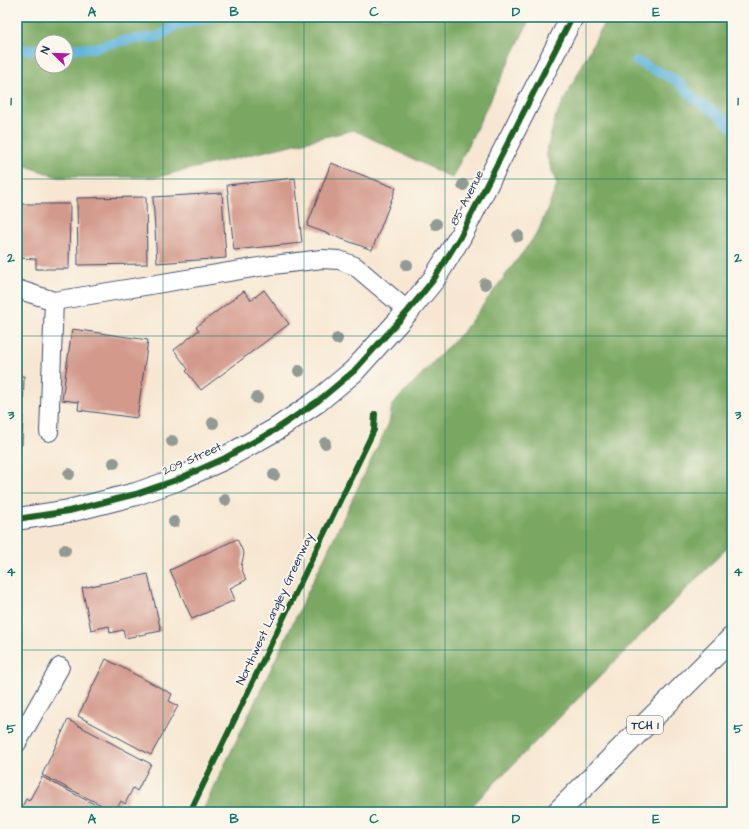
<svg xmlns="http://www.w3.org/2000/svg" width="749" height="829" font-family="'Architects Daughter',sans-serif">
<rect width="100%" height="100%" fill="#fbf7ec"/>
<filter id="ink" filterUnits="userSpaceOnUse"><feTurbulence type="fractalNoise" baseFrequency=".025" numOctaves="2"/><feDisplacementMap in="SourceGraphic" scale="8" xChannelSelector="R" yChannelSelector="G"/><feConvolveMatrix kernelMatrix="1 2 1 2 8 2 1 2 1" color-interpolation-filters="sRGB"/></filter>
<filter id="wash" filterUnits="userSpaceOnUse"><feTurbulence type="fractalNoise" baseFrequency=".012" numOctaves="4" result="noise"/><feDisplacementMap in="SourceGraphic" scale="16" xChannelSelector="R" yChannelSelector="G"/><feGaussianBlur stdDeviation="0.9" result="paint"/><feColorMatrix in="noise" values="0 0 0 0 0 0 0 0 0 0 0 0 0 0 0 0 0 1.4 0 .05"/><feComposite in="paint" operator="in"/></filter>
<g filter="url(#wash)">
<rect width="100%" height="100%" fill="#f7e7d2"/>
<g fill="#7aa862" stroke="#4a6c60" fill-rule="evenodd">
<path d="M17,17H531L452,178L354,130L157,177H58L17,163ZM42,42H66V66H42Z"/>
<path d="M607,17H732V543L466,812H202L389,423L392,405L465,329L538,232L557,185L546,154L555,118Z"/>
</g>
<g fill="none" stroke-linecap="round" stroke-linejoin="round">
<g stroke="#61b5dd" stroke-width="10">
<path d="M250,17H252"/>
<path d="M66,49L93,48L126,40L158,37L178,24L214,17"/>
<path d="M17,50L42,49"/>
<path d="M636,61L676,80L697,101L718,114L732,128"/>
</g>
</g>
<g id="blocks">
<g fill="#d3998b">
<path d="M331,163L396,188L372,250L307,226Z"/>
<path d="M295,178L302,243L234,250L227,185Z"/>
<path d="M222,193L226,258L157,263L153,197Z"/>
<path d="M146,197L147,264L78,265L77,198Z"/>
<path d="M17,204H70L69,269H36V259L17,258Z"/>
<path d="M264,290L289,324L201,390L186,371L188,369L174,350L199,330L196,327L244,291L251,300Z"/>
<path d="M17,302L21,303L18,320H17Z"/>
<path d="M72,329L148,340L137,418L78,410L79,402L62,400Z"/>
<path d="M17,376H24L22,445H17Z"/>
<path d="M237,539L244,554L241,567L246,580L230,588L235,600L192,619L170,570Z"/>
<path d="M148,574L161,631L125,638L123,630L110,633L109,626L91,630L82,588Z"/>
<path d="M17,637L23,640L17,652Z"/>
<path d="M106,659L172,694L169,701L178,706L151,755L78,716Z"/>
<path d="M68,720L151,764L137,791L133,788L125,804L121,801L115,812L42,775Z"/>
<path d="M42,777L109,812H19L26,799L29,801Z"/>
</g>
</g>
</g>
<g filter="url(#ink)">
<use href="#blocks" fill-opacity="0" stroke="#3c4b6f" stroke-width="1"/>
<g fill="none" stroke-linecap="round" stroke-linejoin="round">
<g stroke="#3c4b6f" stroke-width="20">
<g id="service">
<path d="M17,289L54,301L265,266L322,259L339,260L355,266L408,311"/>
<path d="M49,432L54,301"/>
<path d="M17,743L60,667"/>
</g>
</g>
<g stroke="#3c4b6f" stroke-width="24">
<path id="tertiary" d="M17,519L69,511L136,494L176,480L223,459L275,430L318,401L354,371L408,311L434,279L460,237L572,17"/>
</g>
<g stroke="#3c4b6f" stroke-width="24">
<path id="motorway" d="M558,812L732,638"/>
</g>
<use href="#service" stroke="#fff" stroke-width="18"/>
<use href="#tertiary" stroke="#fff" stroke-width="22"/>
<use href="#motorway" stroke="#fff" stroke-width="22"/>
<g stroke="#fbf7ec" stroke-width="8">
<g id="cycleway">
<path d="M17,519L69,511L136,494L176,480L223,459L275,430L318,401L354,371L408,311L434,279L460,237L572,17"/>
<path d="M190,812L374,430L375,414"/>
</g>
</g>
<use href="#cycleway" stroke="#1b5e20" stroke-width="6"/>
</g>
<g fill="#929a95">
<circle cx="463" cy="185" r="6"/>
<circle cx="436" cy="224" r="6"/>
<circle cx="518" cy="236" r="6"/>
<circle cx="407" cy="265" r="6"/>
<circle cx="485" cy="284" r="6"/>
<circle cx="337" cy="339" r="6"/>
<circle cx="299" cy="371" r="6"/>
<circle cx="257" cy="398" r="6"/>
<circle cx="213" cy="423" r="6"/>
<circle cx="172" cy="441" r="6"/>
<circle cx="325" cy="443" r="6"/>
<circle cx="114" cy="463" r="6"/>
<circle cx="69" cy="474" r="6"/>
<circle cx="274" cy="475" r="6"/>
<circle cx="225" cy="500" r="6"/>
<circle cx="174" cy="522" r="6"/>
<circle cx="65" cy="550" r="6"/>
</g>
</g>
<path fill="none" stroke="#0f766e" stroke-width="1" stroke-opacity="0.55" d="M163,17V812M304,17V812M445,17V812M586,17V812M17,179H732M17,336H732M17,493H732M17,650H732"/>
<g text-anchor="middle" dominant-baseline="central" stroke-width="4" stroke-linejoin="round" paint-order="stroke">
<rect fill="#fbf7ec" stroke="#5e6b89" stroke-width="1" x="627" y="716" width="36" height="18" rx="3"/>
<g font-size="11" font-weight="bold" fill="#1b2f5e">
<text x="645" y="725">TCH 1</text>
</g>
<g font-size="12" fill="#1b2f5e" stroke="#fbf7ec">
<text transform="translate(467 198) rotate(-63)">85 Avenue</text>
<text transform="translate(192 459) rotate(-24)">209 Street</text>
<text transform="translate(275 609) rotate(-65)">Northwest Langley Greenway</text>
</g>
</g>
<rect width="749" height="829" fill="none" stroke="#fbf7ec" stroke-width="44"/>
<g transform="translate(54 54) rotate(293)"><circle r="19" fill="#fbf7ec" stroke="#a1a7b3"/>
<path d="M0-3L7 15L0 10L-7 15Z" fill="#b5179e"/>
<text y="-6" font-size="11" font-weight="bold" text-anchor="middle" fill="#1b2f5e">N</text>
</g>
<rect x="22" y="22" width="705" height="785" fill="none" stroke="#0f766e" stroke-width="1.5"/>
<g font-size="13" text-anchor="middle" font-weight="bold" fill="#0f766e">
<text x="92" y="16">A</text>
<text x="234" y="16">B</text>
<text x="374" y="16">C</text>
<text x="516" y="16">D</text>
<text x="656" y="16">E</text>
<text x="11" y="105">1</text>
<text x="738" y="105">1</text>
<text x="11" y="262">2</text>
<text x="738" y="262">2</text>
<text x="11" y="419">3</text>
<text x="738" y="419">3</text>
<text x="11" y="576">4</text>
<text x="738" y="576">4</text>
<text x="11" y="733">5</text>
<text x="738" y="733">5</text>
<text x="92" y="823">A</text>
<text x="234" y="823">B</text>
<text x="374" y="823">C</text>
<text x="516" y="823">D</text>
<text x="656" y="823">E</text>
</g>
</svg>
